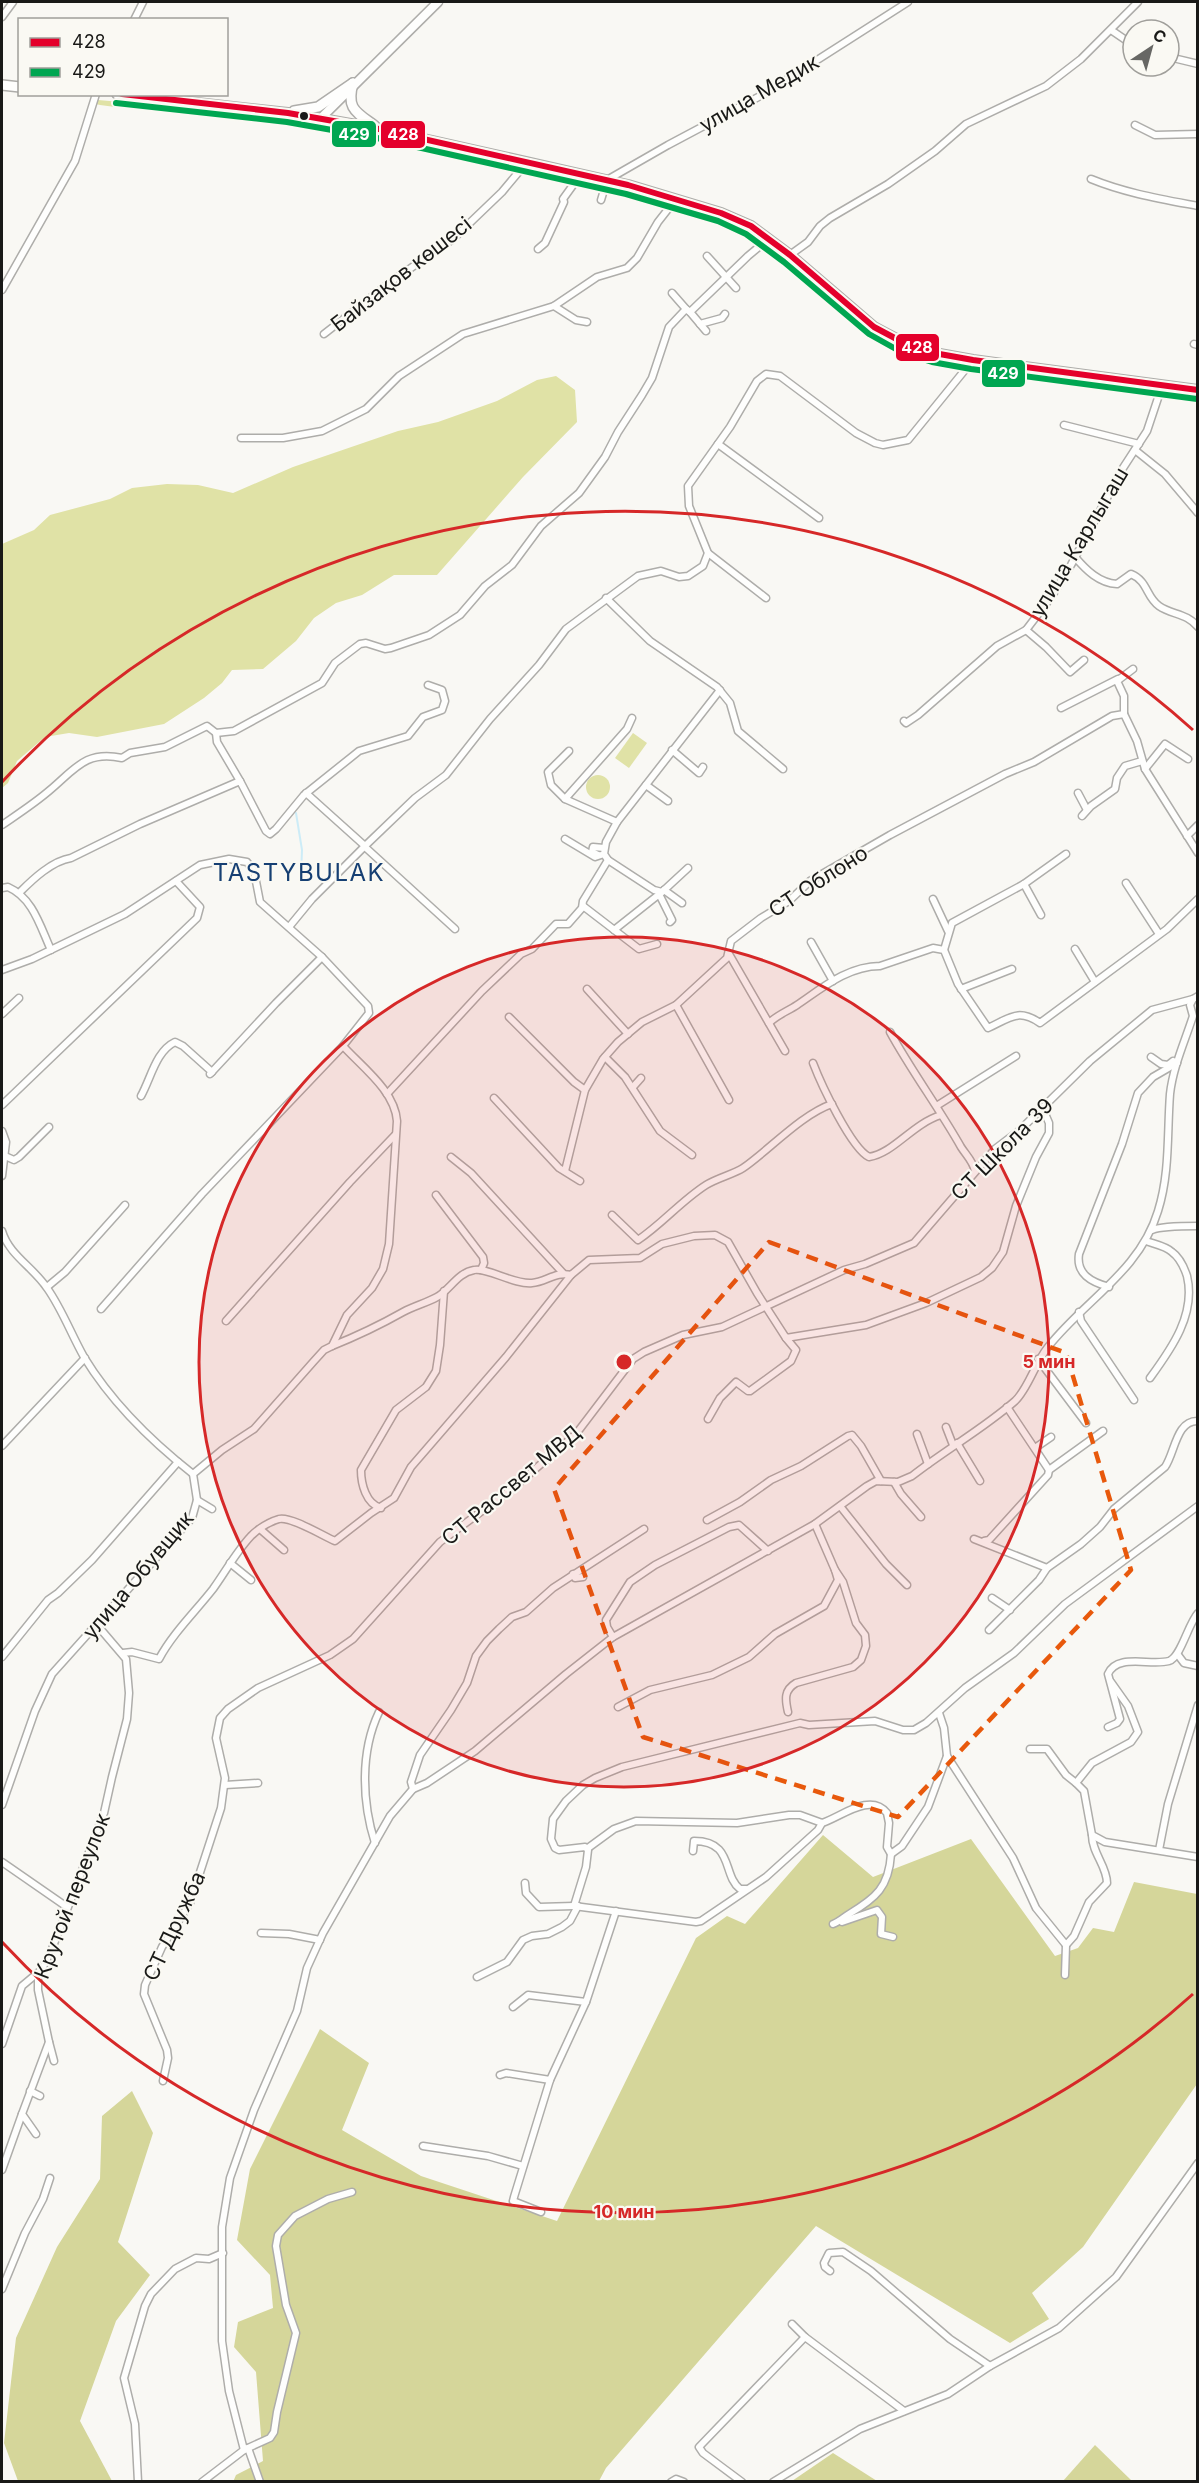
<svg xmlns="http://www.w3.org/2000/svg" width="1199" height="2483" font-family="Inter,sans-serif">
<rect width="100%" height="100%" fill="#f9f8f4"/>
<g fill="#e0e2a6">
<path d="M98,100L144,104L138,110L100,105L96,104Z"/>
<path d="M556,376L575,390L577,422L523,477L437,575H394L362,595L336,603L314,618L296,641L263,669L232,670L222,683L204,698L164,724L97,737L69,733L45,737L17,761L8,783L2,788V544L34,530L50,515L110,499L132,488L167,484L198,485L233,493L293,467L398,431L438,422L497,401L537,380Z"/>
<path d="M633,733L647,743L629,768L615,758Z"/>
<circle cx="598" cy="787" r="12"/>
</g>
<g fill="#d5d69a">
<path d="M823,1835L873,1877L971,1839L1055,1956L1078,1948L1093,1928L1114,1932L1134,1882L1197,1894V2084L1083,2247L1032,2293L1049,2319L1010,2343L816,2226L606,2468L599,2481L233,2482L236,2475L263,2461L256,2372L234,2347L238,2322L273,2308L270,2275L237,2240L250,2169L320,2029L369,2063L342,2130L421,2176L557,2221L696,1938L727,1916L745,1924Z"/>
<path d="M132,2091L153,2133L118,2242L150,2275L116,2321L80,2421L112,2481H18L4,2443L16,2338L57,2247L100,2179L102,2116Z"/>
<path d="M1095,2445L1132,2481H1063Z"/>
<path d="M833,2453L877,2481H792Z"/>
</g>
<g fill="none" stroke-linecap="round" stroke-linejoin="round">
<path stroke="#cdecf7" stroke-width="2" d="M296,813L302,850L301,875"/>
<g stroke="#aeadaa" stroke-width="9">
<g id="street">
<path d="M2,17L13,2"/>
<path d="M134,20L143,2"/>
<path d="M1111,30L1133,45"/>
<path d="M1169,57L1198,64"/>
<path d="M1135,125L1155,135L1198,134"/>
<path d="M1091,179C1125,193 1161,199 1198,206"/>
<path d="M601,200L607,180L668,145L764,94L908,2"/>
<path d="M538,249L545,243L564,202L563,199L581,174"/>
<path d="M790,255L808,242L820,226L830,218L888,184L935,151L966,124L1046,86L1081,59L1138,2"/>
<path d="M707,256L736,288"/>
<path d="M2,290L75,161L96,94"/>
<path d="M672,293L686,309"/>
<path d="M554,306L576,320L587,322"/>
<path d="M690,312L706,331"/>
<path d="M700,324L722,318L725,314"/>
<path d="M324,334L392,281L453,239L502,192L527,162"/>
<path d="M1194,344L1198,345"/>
<path d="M1064,425L1139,444"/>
<path d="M241,438H283L322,431L366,409L399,376L463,334L554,306L597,277L627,268L637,258L658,222L676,199"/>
<path d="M718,444L819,518"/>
<path d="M1135,450L1165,474L1198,513"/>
<path d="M708,553L766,598"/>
<path d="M1075,557C1086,570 1099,583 1117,584L1131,574C1148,581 1146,597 1159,606C1172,615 1187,613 1198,627"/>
<path d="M606,598L650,641L717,687L730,703L738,731L783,769"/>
<path d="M1026,630L1046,647L1070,672L1084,660"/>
<path d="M1061,708L1118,679"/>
<path d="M1124,714L1137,741L1145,769L1198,853"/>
<path d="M904,721L906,723L918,715L997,646L1026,630L1052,596L1071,565L1123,468L1147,431L1162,386"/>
<path d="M216,733L217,742L240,781"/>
<path d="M672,750L699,773L703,767"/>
<path d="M1145,769L1165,744L1188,759"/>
<path d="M646,785L668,801"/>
<path d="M306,793L365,846"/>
<path d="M1078,793L1087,810"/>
<path d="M565,799L551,785L548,772L569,751"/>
<path d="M1082,816L1091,806L1115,789L1117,778L1125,766L1142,761"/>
<path d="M617,822L720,690"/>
<path d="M2,825C18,814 35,803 50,790C75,769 86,750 122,758L130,753L165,747L207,726L216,733L234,731L322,683L335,663L360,644L366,643L385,649L391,648L429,635L460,615L485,586L512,565L541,526L579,493L605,457L618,432L642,395L652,378L669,327L686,309L690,312L748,256L760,246L773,242"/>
<path d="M1187,836L1198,825"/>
<path d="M565,839L595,857L601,855"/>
<path d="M365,847L455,929"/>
<path d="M598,855L592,852L593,847L604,848"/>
<path d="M608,860L654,890L662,892L688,868"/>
<path d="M1126,883L1159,934"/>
<path d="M1024,884L1041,915"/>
<path d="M2,888L8,887C33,898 40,926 51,950"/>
<path d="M664,890L682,903"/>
<path d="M20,892C33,879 52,861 71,858L140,824L240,781L266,831L270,834L276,829L304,795L359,751L408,736L423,717L442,710L445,701L442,690L428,685"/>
<path d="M659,894L672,920L670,922"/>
<path d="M933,899L948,931"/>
<path d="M583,906L639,949L657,944"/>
<path d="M289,927L312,899L365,846L415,798L446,775L490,719L539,665L566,629L638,576L661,571L679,577L688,576L703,566L708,553L689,506L688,486L730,427L757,381L766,374L780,376L856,433L875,443L883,445L908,440L973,360"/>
<path d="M614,930L662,892"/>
<path d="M811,942L833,981"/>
<path d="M1075,949L1095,982"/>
<path d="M944,950L952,923L1024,884L1066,854"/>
<path d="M729,954L785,1051"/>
<path d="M2,970L32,959L125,914L200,865L229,859L247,862L254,871L260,902L322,957L368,1006L369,1013L343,1046C362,1067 395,1091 397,1121L389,1244L383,1269L372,1288L347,1315L332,1346L324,1350L314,1361L254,1429L222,1450L193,1474L197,1500L192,1518L52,1674L35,1711L2,1805"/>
<path d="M587,989L628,1034"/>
<path d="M961,989L1012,969"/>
<path d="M676,1005L729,1100"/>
<path d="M2,1014L19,998"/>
<path d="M509,1017L574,1082L585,1090"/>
<path d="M769,1023C777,1015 788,1011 797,1005C822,988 848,966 880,966L933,948L944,950L958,984L988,1028C1010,1018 1018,1008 1040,1023L1167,929L1198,899"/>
<path d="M890,1032C912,1072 939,1108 961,1147C966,1155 973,1161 975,1171"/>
<path d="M605,1057L625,1077L660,1131L692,1155"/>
<path d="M1151,1057L1161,1064L1168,1065L1173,1061"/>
<path d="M813,1063C821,1084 851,1148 869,1157C894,1153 912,1124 941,1115"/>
<path d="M210,1074L276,1003L322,957"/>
<path d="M633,1087L641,1078"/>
<path d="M387,1094L482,991L521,954L532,949L556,924H568L582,908L583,901L608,860L604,854L606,842L617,822L565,799L627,729L632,718"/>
<path d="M141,1096C151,1078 156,1051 175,1042L183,1046L212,1072"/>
<path d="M494,1098L559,1168L580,1181"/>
<path d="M2,1105L197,918L200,907L176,881"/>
<path d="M938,1105L1016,1056"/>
<path d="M2,1131L6,1142L2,1176"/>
<path d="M5,1156L14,1160L19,1157L49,1127"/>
<path d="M451,1157L471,1173L563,1273"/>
<path d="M565,1171L585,1090L603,1059L618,1042L642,1022L676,1005L727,958L731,941L761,918L789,901L810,881L890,835L1005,774L1034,762L1112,716L1124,714V696L1117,681L1133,669"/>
<path d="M436,1195L483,1257L484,1263L481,1270"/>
<path d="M612,1215L638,1240C662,1224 681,1201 706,1185C717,1178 734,1174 743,1168C768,1151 802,1114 832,1104"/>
<path d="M1152,1230C1161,1226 1186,1226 1198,1226"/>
<path d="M2,1231C9,1255 33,1267 47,1288C62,1309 71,1334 84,1357C112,1403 151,1441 193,1474"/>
<path d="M1146,1241C1154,1244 1166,1246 1172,1252C1179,1257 1184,1267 1187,1276C1196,1314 1172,1348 1150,1378"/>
<path d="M47,1287L65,1272L125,1205"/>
<path d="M1109,1287C1091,1282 1076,1274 1079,1254L1122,1144L1138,1093L1153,1077L1177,1063"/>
<path d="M101,1309L202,1194L343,1046"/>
<path d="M1079,1312L1081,1321L1134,1400"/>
<path d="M226,1321L350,1182L395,1135"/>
<path d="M332,1346C357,1336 380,1325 403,1312C414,1306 426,1303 437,1297C450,1290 457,1273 474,1270C486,1267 515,1285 532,1283C546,1282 556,1271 571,1275L589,1260L640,1258L662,1244L694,1236L715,1235L728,1242L757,1293L786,1338L866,1325L926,1303L981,1277L992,1268L1003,1252L1016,1206L1036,1157L1049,1133V1123L1043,1109"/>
<path d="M1038,1359L1086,1423"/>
<path d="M1007,1407L1049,1470"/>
<path d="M708,1419L720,1398L736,1382L748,1391H750L791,1361L796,1350L786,1338"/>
<path d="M946,1427L953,1445"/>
<path d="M917,1434L928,1464"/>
<path d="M957,1443L980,1481"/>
<path d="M2,1446L85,1358"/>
<path d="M1035,1448L1051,1437"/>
<path d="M894,1482L901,1494L921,1517"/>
<path d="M197,1500L212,1509"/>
<path d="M840,1506L886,1564L907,1585"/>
<path d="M381,1508C366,1504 361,1484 361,1470L396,1410L426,1387L436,1371L440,1345L444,1291"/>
<path d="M707,1520L740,1502L771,1480L801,1466L848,1436L852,1435L861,1446L881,1481"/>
<path d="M260,1529L284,1550"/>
<path d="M974,1539L1047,1568L1081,1544L1100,1527L1114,1509L1165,1467C1175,1453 1176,1420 1198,1421"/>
<path d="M984,1541L989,1540L1048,1475L1049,1470L1103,1431"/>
<path d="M230,1563L251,1580"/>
<path d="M573,1574L575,1578L583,1577"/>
<path d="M992,1598L1010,1610"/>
<path d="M989,1630L1039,1580L1047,1568"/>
<path d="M613,1637L607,1627L606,1620L630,1582L655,1565L729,1527L739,1525L768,1551"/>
<path d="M123,1653L132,1652L159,1659C173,1633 195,1612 213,1589C226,1571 236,1552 251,1536C258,1529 269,1522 279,1519C291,1516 323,1536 335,1541L371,1513L394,1498L411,1467L506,1357L571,1275"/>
<path d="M1178,1655L1184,1663L1198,1666"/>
<path d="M2,1657L48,1600L58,1593L92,1560L178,1462"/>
<path d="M1111,1682L1128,1706L1138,1732L1131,1742L1092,1763L1076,1783L1084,1791L1092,1835L1105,1842L1198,1857"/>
<path d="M618,1707L650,1690L712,1675L749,1657L775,1634L824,1606L838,1580L835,1570"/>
<path d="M788,1712C785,1699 784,1690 796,1683L853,1667L861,1660L866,1646L865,1635L856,1623L843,1582L835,1570L815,1524"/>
<path d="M939,1713L944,1728L947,1756L1013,1858L1036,1908L1066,1945L1074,1936L1089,1902L1107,1883C1107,1866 1092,1853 1092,1835"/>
<path d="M1108,1727L1117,1723L1120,1719L1108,1674C1117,1653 1150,1666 1169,1661C1181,1657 1188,1624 1198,1613"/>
<path d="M1030,1749H1047L1066,1775L1076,1783"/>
<path d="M225,1785L258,1783"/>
<path d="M413,1789L427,1783L475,1751L566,1674L613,1637L815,1524L867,1486L876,1481L898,1482L912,1476C945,1450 983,1429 1015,1401C1028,1389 1035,1363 1048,1347C1084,1301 1140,1271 1158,1211C1170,1173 1167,1134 1170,1094C1173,1067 1185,1041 1193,1016L1190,1005L1193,999"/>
<path d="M822,1823L818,1830L766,1877L701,1921L696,1922L574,1906L586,1867L588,1850L585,1847L559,1850L555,1848L551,1839L553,1819L566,1801L583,1785L595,1778L622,1767L800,1723L809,1725L875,1721L903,1730H914L926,1723L965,1688L1014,1653L1065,1604L1198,1506"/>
<path d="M375,1843C362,1802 360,1752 379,1712"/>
<path d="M588,1848L614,1829L636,1821L737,1823L789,1815H800L822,1823C841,1817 870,1792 887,1813L889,1823L887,1847L891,1854L902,1846L928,1807L947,1756"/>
<path d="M1159,1850L1168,1804L1198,1705"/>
<path d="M693,1851L694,1841C734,1841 722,1875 740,1889H746"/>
<path d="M2,1862L67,1907"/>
<path d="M525,1883L526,1893L539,1907L574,1906"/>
<path d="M842,1922L877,1910L882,1917L881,1934L893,1937"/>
<path d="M833,1924C839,1922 844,1917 849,1914C876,1898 889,1887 891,1854"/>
<path d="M261,1933L289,1934L320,1940"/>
<path d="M1065,1975L1066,1945"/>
<path d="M477,1977L507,1962L523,1940L532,1936L548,1934L562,1927L570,1921L578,1906"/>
<path d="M513,2007L528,1995L586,2002"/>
<path d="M49,2042L54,2061"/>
<path d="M2,2044L22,1986L40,1971"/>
<path d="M500,2075L506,2073L550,2080"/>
<path d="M163,2081L168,2058L167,2050L144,1994L145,1985L162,1947L190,1903L221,1808L225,1778L216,1738L220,1718L228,1709L258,1688L330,1655L353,1639L440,1542L513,1488L576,1434L633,1359L644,1352L683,1335L722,1327L844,1270L865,1264L914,1243L995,1149L1020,1130L1090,1061L1152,1010L1193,999L1198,996"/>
<path d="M30,2091L40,2096"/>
<path d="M36,2134L22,2114L49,2042L38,1990V1977L52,1949L104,1813L112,1777L127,1719L129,1693L126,1659L97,1625"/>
<path d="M423,2146L488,2156L523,2166"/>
<path d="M2,2170L22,2114"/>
<path d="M541,2212L513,2201L514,2197L550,2080L586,2002L616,1911"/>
<path d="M830,2271L825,2267L824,2263L829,2253L843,2252L871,2271L950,2339L990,2366"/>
<path d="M2,2289L25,2233L43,2199L50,2178"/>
<path d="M792,2324L805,2337"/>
<path d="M248,2448L270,2438L274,2432L277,2412L296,2333L286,2305L276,2246L278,2235L295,2216L328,2199L352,2192"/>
<path d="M138,2482L135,2424L124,2378L145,2306L151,2294L175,2269L196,2258L209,2259L223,2253"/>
<path d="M202,2482L244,2450"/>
<path d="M260,2482L248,2448L244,2450L229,2391L222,2341V2227L230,2178L254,2110L297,2011L307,1968L323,1933L390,1816L413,1789L411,1782L420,1755L451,1710L467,1683L476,1656L487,1641L499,1629L512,1617L526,1612L553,1588L644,1529"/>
<path d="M671,2482L676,2479L684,2482"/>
<path d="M742,2482L703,2453L699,2447L805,2337L904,2411"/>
<path d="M773,2482L860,2429L948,2394L990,2366L1059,2328L1116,2277L1198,2163"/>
</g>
</g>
<g stroke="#aeadaa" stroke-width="11">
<path id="secondary" d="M321,118L438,2"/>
</g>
<g stroke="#aeadaa" stroke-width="12">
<g id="primary">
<path d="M353,83C346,109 356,112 375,126"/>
<path d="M2,85L20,87"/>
<path d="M117,94L288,113L379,129L628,185L721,213L751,226L790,255L874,327L906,344L934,353L973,360L1198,390"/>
<path d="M294,111L318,107L353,83"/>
</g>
</g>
<use href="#street" stroke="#fefefd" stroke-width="6"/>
<use href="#secondary" stroke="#fefefd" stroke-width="8"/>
<use href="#primary" stroke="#fefefd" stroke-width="9"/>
<g stroke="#faf9f3" stroke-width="10">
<path id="bus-1" d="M122,94L288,113L379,129L628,185L721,213L751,226L790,255L874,327L906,344L934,353L973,360L1198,390"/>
</g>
<g stroke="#faf9f3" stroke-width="10">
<path id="bus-2" d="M116,103L287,122L377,138L626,194L718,221L746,234L784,262L869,334L903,353L932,362L971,369L1197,399"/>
</g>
<use href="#bus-1" stroke="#e4002b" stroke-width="6"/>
<use href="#bus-2" stroke="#00a651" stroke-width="6"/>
</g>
<path fill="none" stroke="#e8590c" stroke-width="4.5" stroke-dasharray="12 8" stroke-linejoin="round" d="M769,1242L1066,1353L1131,1570L898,1817L643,1737L554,1489Z"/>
<circle cx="624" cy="1362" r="425" fill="#d62828" fill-opacity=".12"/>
<g fill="none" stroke="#d62828" stroke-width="3">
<circle cx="624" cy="1362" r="425"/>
<path d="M1193 1994A850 850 0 0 1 2 1942M2 782A850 850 0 0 1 1193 730"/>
</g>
<circle fill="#191917" stroke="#faf9f3" stroke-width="2" cx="304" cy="116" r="5"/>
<g text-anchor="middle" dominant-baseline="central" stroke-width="4.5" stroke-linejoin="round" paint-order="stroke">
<g font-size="21" fill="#191917" stroke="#faf9f3">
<text transform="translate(759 93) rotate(-30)">улица Медик</text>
<text transform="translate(401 274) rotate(-38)">Байзақов көшесі</text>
<text transform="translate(1079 542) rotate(-59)">улица Карлыгаш</text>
<text transform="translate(818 881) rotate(-33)">СТ Облоно</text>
<text transform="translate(1002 1149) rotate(-45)">СТ Школа 39</text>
<text transform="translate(511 1485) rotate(-40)">СТ Рассвет МВД</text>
<text transform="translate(138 1575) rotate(-50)">улица Обувщик</text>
<text transform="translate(72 1896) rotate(-69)">Крутой переулок</text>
<text transform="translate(174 1926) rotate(-65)">СТ Дружба</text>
</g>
<g font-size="24" letter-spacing="1.5" fill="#163f73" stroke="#faf9f3">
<text x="299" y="872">TASTYBULAK</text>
</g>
</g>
<circle cx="624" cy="1362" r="9" fill="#d62828" stroke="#faf9f3" stroke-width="3"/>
<g font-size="18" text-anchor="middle" font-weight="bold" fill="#d62828" stroke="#faf9f3" stroke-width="4.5" stroke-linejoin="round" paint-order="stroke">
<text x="1049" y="1368">5 мин</text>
<text x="624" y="2218">10 мин</text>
</g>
<g stroke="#faf9f3" stroke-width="2">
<rect x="331" y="120" width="46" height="28" rx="6" fill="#00a651"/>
<rect x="380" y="120" width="46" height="29" rx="6" fill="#e4002b"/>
<rect x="895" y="333" width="45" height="29" rx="6" fill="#e4002b"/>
<rect x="981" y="359" width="45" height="29" rx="6" fill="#00a651"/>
</g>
<g font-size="16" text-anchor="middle" font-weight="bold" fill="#fff">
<text x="354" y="140">429</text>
<text x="403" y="140">428</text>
<text x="917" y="353">428</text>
<text x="1003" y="379">429</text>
</g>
<rect width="1199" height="2483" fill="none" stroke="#191917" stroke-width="6"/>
<rect x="18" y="18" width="210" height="78" fill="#faf9f3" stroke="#a09f9b" stroke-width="1.5"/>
<rect x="30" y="38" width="30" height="9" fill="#e4002b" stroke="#a09f9b" stroke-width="1.5"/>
<text x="72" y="48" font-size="18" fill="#191917">428</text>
<rect x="30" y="68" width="30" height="9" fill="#00a651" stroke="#a09f9b" stroke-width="1.5"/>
<text x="72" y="78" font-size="18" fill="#191917">429</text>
<g transform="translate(1151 48) rotate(36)"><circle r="28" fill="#faf9f3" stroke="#a09f9b" stroke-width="1.5"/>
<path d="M0-4.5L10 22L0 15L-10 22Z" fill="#676764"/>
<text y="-9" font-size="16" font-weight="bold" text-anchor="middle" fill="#191917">С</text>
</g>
</svg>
